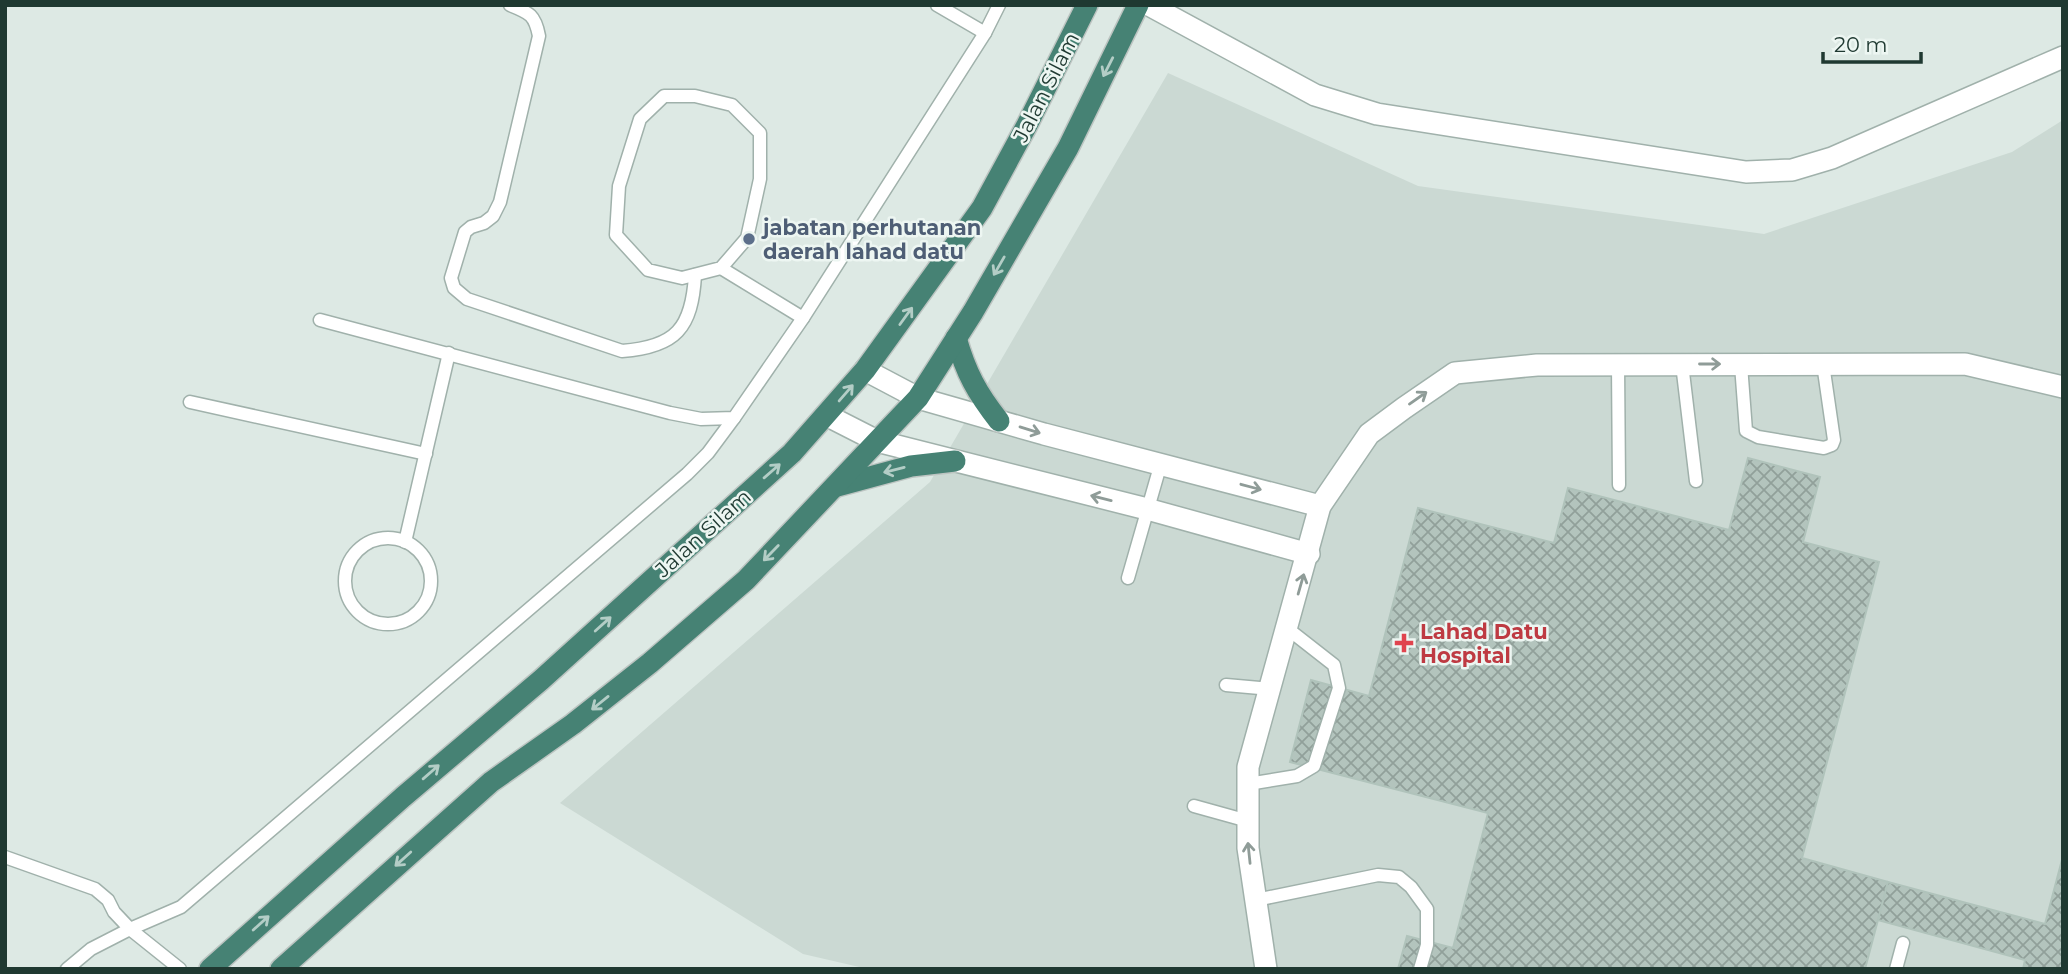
<svg xmlns="http://www.w3.org/2000/svg" width="2068" height="974" font-family="Montserrat,sans-serif">
<defs>
<pattern id="building-cross-hatch" width="8" height="8" patternUnits="userSpaceOnUse" patternTransform="scale(1.75)"><rect width="8" height="8" fill="#b3c4bd"/><path d="M0 0l8 8M0 8l8-8" fill="none" stroke="#91a09a"/></pattern>
</defs>
<rect width="100%" height="100%" fill="#dde9e4"/>
<path fill="#cbd9d3" d="M1168,73L1418,186L1764,234L2012,152L2063,120V969H868L803,954L560,803L930,482Z"/>
<g fill="url(#building-cross-hatch)" stroke="#b0c3bb" stroke-width="2">
<path d="M1748,458L1820,477L1803,542L1879,562L1802,858L1888,882L1865,969H1398L1407,936L1453,948L1488,813L1290,762L1311,680L1369,696L1418,508L1554,543L1568,488L1729,530Z"/>
<path d="M2063,856V969H2023L2025,960L1878,920L1888,882L2045,924Z"/>
</g>
<g fill="none" stroke-linecap="round" stroke-linejoin="round">
<g stroke="#a0b1ab" stroke-width="15">
<g id="service">
<path d="M510,5C530,13 535,15 539,36L500,202L493,216L484,223L471,227L465,232L451,278L454,288L467,299L622,351C676,347 692,328 695,275"/>
<path d="M937,5L985,33"/>
<path d="M664,96H695L732,105L760,133V179L747,238L721,268L682,278L648,270L616,235L619,186L640,119Z"/>
<path d="M721,268L803,318"/>
<path d="M320,320L670,413L701,419L734,418L803,318L985,33L999,5"/>
<path d="M1682,364L1696,481"/>
<path d="M1618,365L1619,485"/>
<path d="M1741,365L1746,431L1758,437L1824,448L1832,445L1834,440L1823,364"/>
<path d="M190,402L426,454"/>
<circle cx="388" cy="581" r="43"/>
<path d="M405,542L449,353"/>
<path d="M1128,578L1161,463"/>
<path d="M1226,685L1271,689"/>
<path d="M1248,784L1297,776L1314,766L1339,688L1334,665L1288,629"/>
<path d="M1194,806L1248,821"/>
<path d="M5,857L95,889L108,900L114,912L130,929L181,907L687,474L708,453L734,418"/>
<path d="M1256,900L1378,875L1399,877L1411,887L1427,909V945L1420,969"/>
<path d="M67,969L91,949L130,929L180,969"/>
<path d="M1896,969L1903,943"/>
</g>
</g>
<g stroke="#a0b1ab" stroke-width="24">
<g id="minor">
<path d="M1149,5L1315,95L1377,114L1746,172L1792,170L1832,158L2063,57"/>
<path d="M865,370L918,398L1044,434L1320,506"/>
<path d="M826,415L877,441L1147,509L1309,554"/>
<path d="M1266,969L1248,848V767L1320,506L1369,434L1404,408L1455,373L1537,365L1965,364L2063,387"/>
</g>
</g>
<g stroke="#bcc4c1" stroke-width="24">
<g id="trunk">
<path d="M956,338C966,373 977,393 999,421"/>
<path d="M837,486L911,466L955,461"/>
<path d="M210,969L403,797L541,680L792,453L865,370L982,208L1027,125L1087,5"/>
<path d="M281,969L491,782L573,724L650,663L746,580L918,398L973,312L1068,148L1138,5"/>
</g>
</g>
<use href="#service" stroke="#fff" stroke-width="12"/>
<use href="#minor" stroke="#fff" stroke-width="21"/>
<use href="#trunk" stroke="#468274" stroke-width="21"/>
</g>
<defs><path id="oneway-shaft" d="M-6 0H5M1.5-3L5.5 0L1.5 3" fill="none" stroke-width="1.6" stroke-linecap="round" stroke-linejoin="round" transform="scale(1.75)"/></defs>
<g stroke="#b3cdc6">
<use href="#oneway-shaft" transform="translate(1108 67) rotate(117)"/>
<use href="#oneway-shaft" transform="translate(999 266) rotate(120)"/>
<use href="#oneway-shaft" transform="translate(906 316) rotate(-54)"/>
<use href="#oneway-shaft" transform="translate(846 393) rotate(-49)"/>
<use href="#oneway-shaft" transform="translate(894 470) rotate(166)"/>
<use href="#oneway-shaft" transform="translate(772 471) rotate(-41)"/>
<use href="#oneway-shaft" transform="translate(771 553) rotate(134)"/>
<use href="#oneway-shaft" transform="translate(603 624) rotate(-42)"/>
<use href="#oneway-shaft" transform="translate(600 703) rotate(141)"/>
<use href="#oneway-shaft" transform="translate(431 772) rotate(-41)"/>
<use href="#oneway-shaft" transform="translate(403 859) rotate(138)"/>
<use href="#oneway-shaft" transform="translate(261 923) rotate(-42)"/>
</g>
<g stroke="#8f9c98">
<use href="#oneway-shaft" transform="translate(1710 364)"/>
<use href="#oneway-shaft" transform="translate(1418 398) rotate(-35)"/>
<use href="#oneway-shaft" transform="translate(1030 430) rotate(17)"/>
<use href="#oneway-shaft" transform="translate(1251 487) rotate(15)"/>
<use href="#oneway-shaft" transform="translate(1101 498) rotate(-166)"/>
<use href="#oneway-shaft" transform="translate(1301 584) rotate(-74)"/>
<use href="#oneway-shaft" transform="translate(1249 853) rotate(-96)"/>
</g>
<circle fill="#5c6f8a" stroke="#edf6f2" stroke-width="2.5" cx="749" cy="239" r="7"/>
<path fill="#e0444e" stroke="#edf6f2" stroke-width="2.5" d="M1400.5 632.5h7v7h7v7h-7v7h-7v-7h-7v-7h7z"/>
<g text-anchor="middle" dominant-baseline="central" stroke-width="5" stroke-linejoin="round" paint-order="stroke">
<g font-size="21" fill="#1f3931" stroke="#edf6f2">
<text transform="translate(1046 87) rotate(-63)">Jalan Silam</text>
<text transform="translate(703 533) rotate(-42)">Jalan Silam</text>
</g>
<g font-size="21" font-weight="bold" fill="#4e5e75" stroke="#edf6f2" text-anchor="start">
<text x="763" y="227">jabatan perhutanan<tspan x="763" dy="24">daerah lahad datu</tspan></text>
</g>
<g font-size="21" font-weight="bold" fill="#be3a42" stroke="#edf6f2" text-anchor="start">
<text x="1420" y="631">Lahad Datu<tspan x="1420" dy="24">Hospital</tspan></text>
</g>
</g>
<rect width="2068" height="974" fill="none" stroke="#1f3931" stroke-width="14"/>
<path d="M1823 52v10h98v-10" fill="none" stroke="#1f3931" stroke-width="3.5"/>
<text x="1834" y="52" font-size="21" fill="#1f3931" stroke="#edf6f2" stroke-width="5" paint-order="stroke">20 m</text>
</svg>
